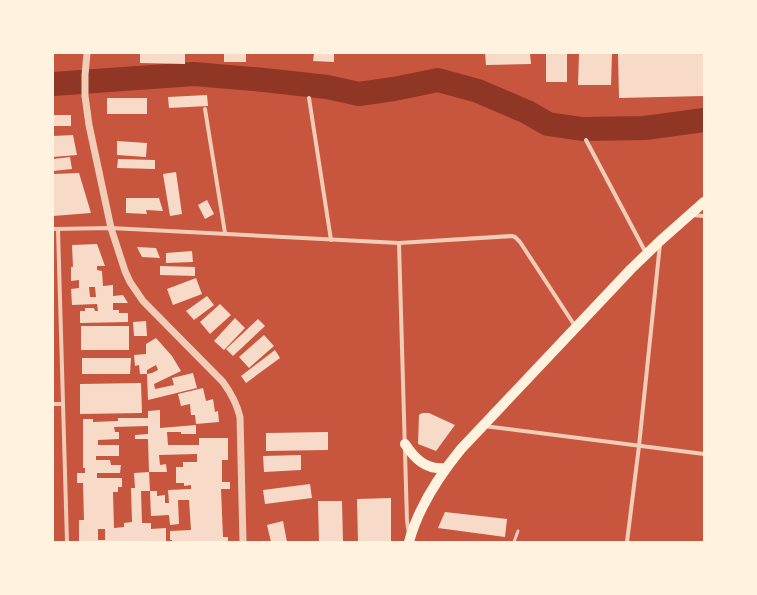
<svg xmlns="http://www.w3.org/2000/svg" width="757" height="595" font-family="'Archivo Narrow',sans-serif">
<rect width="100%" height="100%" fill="#c8553d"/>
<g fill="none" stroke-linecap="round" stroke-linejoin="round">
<path stroke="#8f3625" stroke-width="24" d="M53,84L194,74L264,80L327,87L359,94L394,89L438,80L478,91L527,112L548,124L582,129L645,128L704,120"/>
</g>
<g fill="#f7dbc8" fill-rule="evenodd">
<path d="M140,53H185V64L140,63Z"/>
<rect x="224" y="53" width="22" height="9"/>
<path d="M314,53H334V62L313,61Z"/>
<path d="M485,53H530L531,64L486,65Z"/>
<rect x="546" y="53" width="21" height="29"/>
<path d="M579,53H612L611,85H578Z"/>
<path d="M618,53H704V96L619,98Z"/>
<path d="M207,95L208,106L169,108L168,97Z"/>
<rect x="107" y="98" width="40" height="16"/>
<rect x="53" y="115" width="18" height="11"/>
<path d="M73,135L77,155L53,157V136Z"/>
<path d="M117,141L147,143L146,157L117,155Z"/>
<path d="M70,157L72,169L53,171V159Z"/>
<path d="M118,159L155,160V169L117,168Z"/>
<path d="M176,172L182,214L170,216L163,174Z"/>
<path d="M79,173L91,213L53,216V174Z"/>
<path d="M126,198H159L163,211L146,210L147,214L126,213Z"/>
<path d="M207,200L214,214L205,219L198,205Z"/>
<path d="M97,244L105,266H97V270L102,271L103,286L113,285V296L123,295L128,303H113V310H119V313H128V322L80,323V311H85V308H94L95,311H98L97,304L72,305L71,289L79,288V280L71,281V267H73L72,245ZM89,287H95L96,297H90Z"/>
<path d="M137,247L156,248L160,258L142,257Z"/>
<path d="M192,251L193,262L166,263V253Z"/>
<path d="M160,266L195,267V276L160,275Z"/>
<path d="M196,278L202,294L173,305L167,289Z"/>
<path d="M207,296L214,305L194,320L186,311Z"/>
<path d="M220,304L231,315L210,334L200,322Z"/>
<path d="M235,318L245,328L224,350L214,341Z"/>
<path d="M258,319L265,326L233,356L226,349Z"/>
<path d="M146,321L147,336H134L133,322Z"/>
<rect x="81" y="326" width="48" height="24"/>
<path d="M264,335L274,346L249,368L239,357Z"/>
<path d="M156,338L172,356L181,371L154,384L155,389L174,385L172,378L193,373L197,388L148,400L147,374L152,373L158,370L156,365L147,370V374H140L139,365L135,366L134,355L146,354V344Z"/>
<path d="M275,350L280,358L246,383L241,376Z"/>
<path d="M82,358H131L130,374H82Z"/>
<path d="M141,383L142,413L80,414V384Z"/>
<path d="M203,388L206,401L213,399L215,412L218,411L219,422L196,424L195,415H191L190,404L181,406L178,394Z"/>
<path d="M160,410V428L196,425V434H181V432H167L168,445H199V438H228V460H222V482H230V489H221L223,537H228V542H172V540H170V531L191,530L189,500H178L179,524L170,525L169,515L151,516L150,491H141L142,523H151V529L166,528V542H79V520H84L83,483H77V473H85V468H83V419H93V422L118,421V418H148V411ZM148,426V434L135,435V439H148L149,472L134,473L135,488H131L132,522L124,523V527L114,528L113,492H118V487H122V478H97V473H120L121,465H111L110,460H96V456H119V445H98V440L119,439V432H115L114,427ZM197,454V462H183V467H176V483H184V486L191,485V489L168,490L169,503H165V495L157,496V491H150L149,472H167L166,464L160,465L159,455ZM98,529H105V540H98Z"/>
<path d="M422,413H429L455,425L436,451L418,444L419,415Z"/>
<path d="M328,432V450L266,451V433Z"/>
<path d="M301,455V470L264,472L263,456Z"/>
<path d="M310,484L312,498L265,504L263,490Z"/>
<path d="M391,498V542H358L357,499Z"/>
<path d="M318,501H342L343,542H319Z"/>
<path d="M445,512L507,519L505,537L438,528Z"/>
<path d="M283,521L287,542H271L267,525Z"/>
</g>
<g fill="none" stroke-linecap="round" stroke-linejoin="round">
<path stroke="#f1ccb7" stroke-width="3" d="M514,542L518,531"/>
<g stroke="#f1ccb7" stroke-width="4">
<path d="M309,98L331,240"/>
<path d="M205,109L225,233"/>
<path d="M586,140L646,253"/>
<path d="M692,215L704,216"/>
<path d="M53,229L111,228L399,243L512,236L515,237L520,242L575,326"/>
<path d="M58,229L67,542"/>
<path d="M399,243L407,521L409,534"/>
<path d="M53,404H63"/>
<path d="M484,426L704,454"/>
<path d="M627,542L639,446L660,244"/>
</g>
<path stroke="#f1ccb7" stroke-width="7" d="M87,53L85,75V96L89,125L111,228L125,271L130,282L143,301L223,382C231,393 237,404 240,417L243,542"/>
<g stroke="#fff3e0" stroke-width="10">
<path d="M405,444C415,459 426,470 445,468"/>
<path d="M409,542C418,508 439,476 461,449L631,269L660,241L704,202"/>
</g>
</g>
<rect width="757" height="595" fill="none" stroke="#fff3e0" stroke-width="108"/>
</svg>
